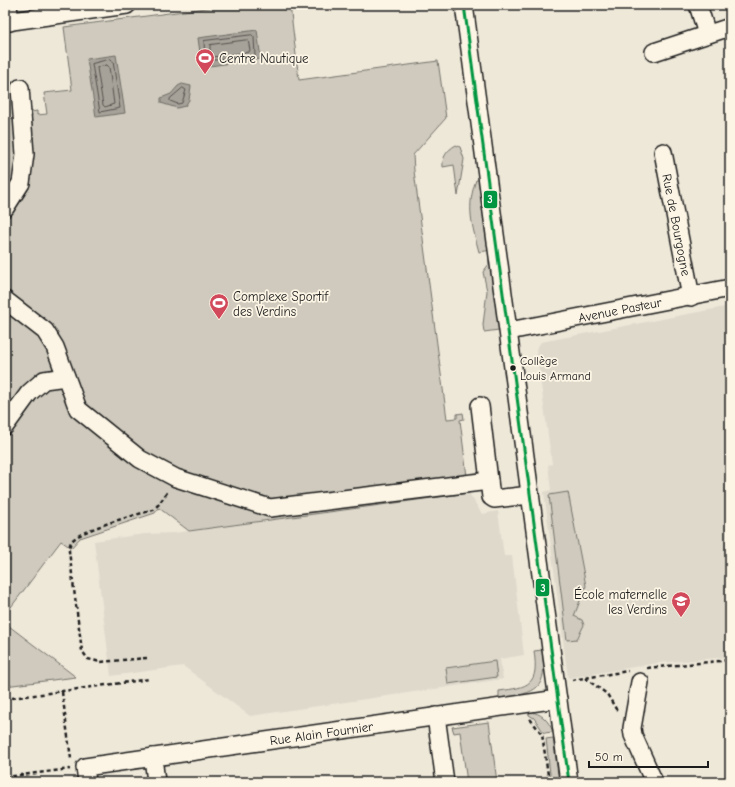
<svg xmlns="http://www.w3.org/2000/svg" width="735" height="787" font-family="'Comic Neue',sans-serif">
<rect width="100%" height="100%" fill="#eee8d9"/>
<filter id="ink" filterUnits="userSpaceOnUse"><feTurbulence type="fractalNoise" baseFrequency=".025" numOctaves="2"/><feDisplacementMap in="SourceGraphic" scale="8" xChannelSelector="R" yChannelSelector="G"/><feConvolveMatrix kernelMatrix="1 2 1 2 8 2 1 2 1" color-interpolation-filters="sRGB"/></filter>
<g filter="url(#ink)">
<g fill="#ded9cb">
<path d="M730,306V657L658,663L568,678L544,492L551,490L548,465L552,464L536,349L541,342Z"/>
<path d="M469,493L482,514L498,511L504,556H512L524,655L500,659L503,679L250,716L183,666L111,676L94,541L145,534L174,533Z"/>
</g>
<g fill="#cfcabd" stroke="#76736c">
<path d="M229,5H290L299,80L438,61L446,118L413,155L414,171L447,419L457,418V414L463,413L464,419L460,420L469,493L189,531L159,508L155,513L80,538L71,548L61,541L5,615V119L32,116L31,112L37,111V115L47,114L44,93L72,90L64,27Z"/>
<path d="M456,145L460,147L464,159L458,196L454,165L443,167C442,157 447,150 456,145Z"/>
<path d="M476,180H479L486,236L491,245L492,250L479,252C472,225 466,207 476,180Z"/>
<path d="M493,257L491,273L499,330L484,332L483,325L487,291L483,272L489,264V258Z"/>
<path d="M568,492L586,586L574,616L582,620L584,625L577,639L567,640L549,495Z"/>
<path d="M5,623L76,677L5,686Z"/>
<path d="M542,650C548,689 537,693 501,698L499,697V691C529,687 539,685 534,651Z"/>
<path d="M495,661L497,677L448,684L446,668Z"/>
<path d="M529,712C541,712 549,721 553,732L544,733L534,718L529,715Z"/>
<path d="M489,722L497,782H467L460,732L454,733L452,727Z"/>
<path d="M553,738L559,782H551L546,739Z"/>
</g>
<g fill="#a7a299" stroke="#6f6c67">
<path d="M257,30L261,59L202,67L198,38Z"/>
<path d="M116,55L125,113L96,117L87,59Z"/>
<path d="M182,84L191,86L189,100L185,106L177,108L161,103V98L171,94L178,86Z"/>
</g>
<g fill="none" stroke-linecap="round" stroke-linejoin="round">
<g stroke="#54524e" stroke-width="1">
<path d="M252,35L254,37L255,56L205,61L204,41Z"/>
<path d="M248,40L250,50L249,52L212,57L210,55V45Z"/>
<path d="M111,59L113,61L120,108L100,112L92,64Z"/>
<path d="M107,65L109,67L114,104L105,107L103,105L97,68Z"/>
<path d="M183,88L186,90L182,103L178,104L170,101V99Z"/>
</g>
<g stroke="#1c1c1c" stroke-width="20">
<g id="minor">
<path d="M8,5L10,22"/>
<path d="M464,5L569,782"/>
<path d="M698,5L707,34"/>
<path d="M5,22L127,5"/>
<path d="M654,52L730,27"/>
<path id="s1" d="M663,152L691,297"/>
<path d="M5,208L21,183L25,154L20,88"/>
<path d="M5,300L45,331L55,347L78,409L140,459L176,478L270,508L489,481"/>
<path id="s2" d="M509,331L730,288"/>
<path d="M480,406L491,497L494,499L530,495"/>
<path d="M5,426L29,393L44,380L66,377"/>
<path d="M640,682L632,728L633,735L654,782"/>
<path d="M436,716L445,782"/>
<path d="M153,757L156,782"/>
<path id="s3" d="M87,782L85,767L558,699"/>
</g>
</g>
<g stroke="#1c1c1c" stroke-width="2.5" stroke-dasharray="4 3" stroke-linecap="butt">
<path d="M147,658L100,662L88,659L82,651L69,551C69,548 70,544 71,542C80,529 136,515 153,510L159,504L168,491"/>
<path d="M647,668L730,660"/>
<path d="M585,678L607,694L616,709L620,710"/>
<path d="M572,680L628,671"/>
<path d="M62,692L71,759"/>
<path d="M5,699L150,679"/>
<path d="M530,719L542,734L549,782"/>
<path d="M5,777L70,769"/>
</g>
<use href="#minor" stroke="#fcf5e5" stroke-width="17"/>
<g stroke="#fcf5e5" stroke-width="6">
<path id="bus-1" d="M464,5L569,782"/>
</g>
<use href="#bus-1" stroke="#009641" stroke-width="3"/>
</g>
</g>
<defs>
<g id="stadium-pin" transform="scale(1)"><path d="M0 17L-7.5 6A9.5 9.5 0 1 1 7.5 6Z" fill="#d1495b" stroke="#fcf5e5"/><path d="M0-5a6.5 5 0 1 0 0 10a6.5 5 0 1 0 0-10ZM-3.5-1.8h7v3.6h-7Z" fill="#fff"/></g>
<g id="school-pin" transform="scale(1)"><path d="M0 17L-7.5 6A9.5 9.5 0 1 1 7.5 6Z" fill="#d1495b" stroke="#fcf5e5"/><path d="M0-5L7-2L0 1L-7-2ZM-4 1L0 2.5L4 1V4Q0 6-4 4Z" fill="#fff"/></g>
</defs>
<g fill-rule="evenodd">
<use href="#stadium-pin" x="205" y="58"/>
<use href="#stadium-pin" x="219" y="303"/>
<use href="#school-pin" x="681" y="601"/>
</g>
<circle fill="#1c1c1c" stroke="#fcf5e5" stroke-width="1.5" cx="513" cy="368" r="3.5"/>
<g text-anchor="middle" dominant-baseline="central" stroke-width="3.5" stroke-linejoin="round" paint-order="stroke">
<g font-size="12" fill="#1c1c1c" stroke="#fcf5e5" text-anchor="start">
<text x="520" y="361">Collège<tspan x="520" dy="15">Louis Armand</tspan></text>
</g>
<g font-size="13" fill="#1c1c1c" stroke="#fcf5e5" text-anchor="start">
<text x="219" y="58">Centre Nautique</text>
<text x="233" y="296">Complexe Sportif<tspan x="233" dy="15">des Verdins</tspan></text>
<text x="667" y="594" text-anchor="end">École maternelle<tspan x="667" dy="15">les Verdins</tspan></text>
</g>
<g font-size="13" fill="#1c1c1c" stroke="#fcf5e5">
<text stroke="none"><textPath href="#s1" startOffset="74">Rue de Bourgogne</textPath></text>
<text stroke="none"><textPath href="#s2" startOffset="113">Avenue Pasteur</textPath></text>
<text stroke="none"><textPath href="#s3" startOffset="254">Rue Alain Fournier</textPath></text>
</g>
</g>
<g stroke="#fcf5e5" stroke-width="1.5">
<rect x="483" y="190" width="15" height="19" rx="4" fill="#009641"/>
<rect x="535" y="578" width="15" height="19" rx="4" fill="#009641"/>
</g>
<g font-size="11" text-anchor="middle" font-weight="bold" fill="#fff">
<text x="490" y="203">3</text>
<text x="543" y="592">3</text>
</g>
<rect width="735" height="787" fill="none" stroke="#fcf5e5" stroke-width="20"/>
<rect x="10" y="10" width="715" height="767" fill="none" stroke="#1c1c1c" stroke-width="1.5" filter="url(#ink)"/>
<path d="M589 761v6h119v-6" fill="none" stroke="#1c1c1c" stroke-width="2"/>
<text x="595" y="761" font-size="12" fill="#1c1c1c" stroke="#fcf5e5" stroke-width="3" paint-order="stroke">50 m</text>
</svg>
